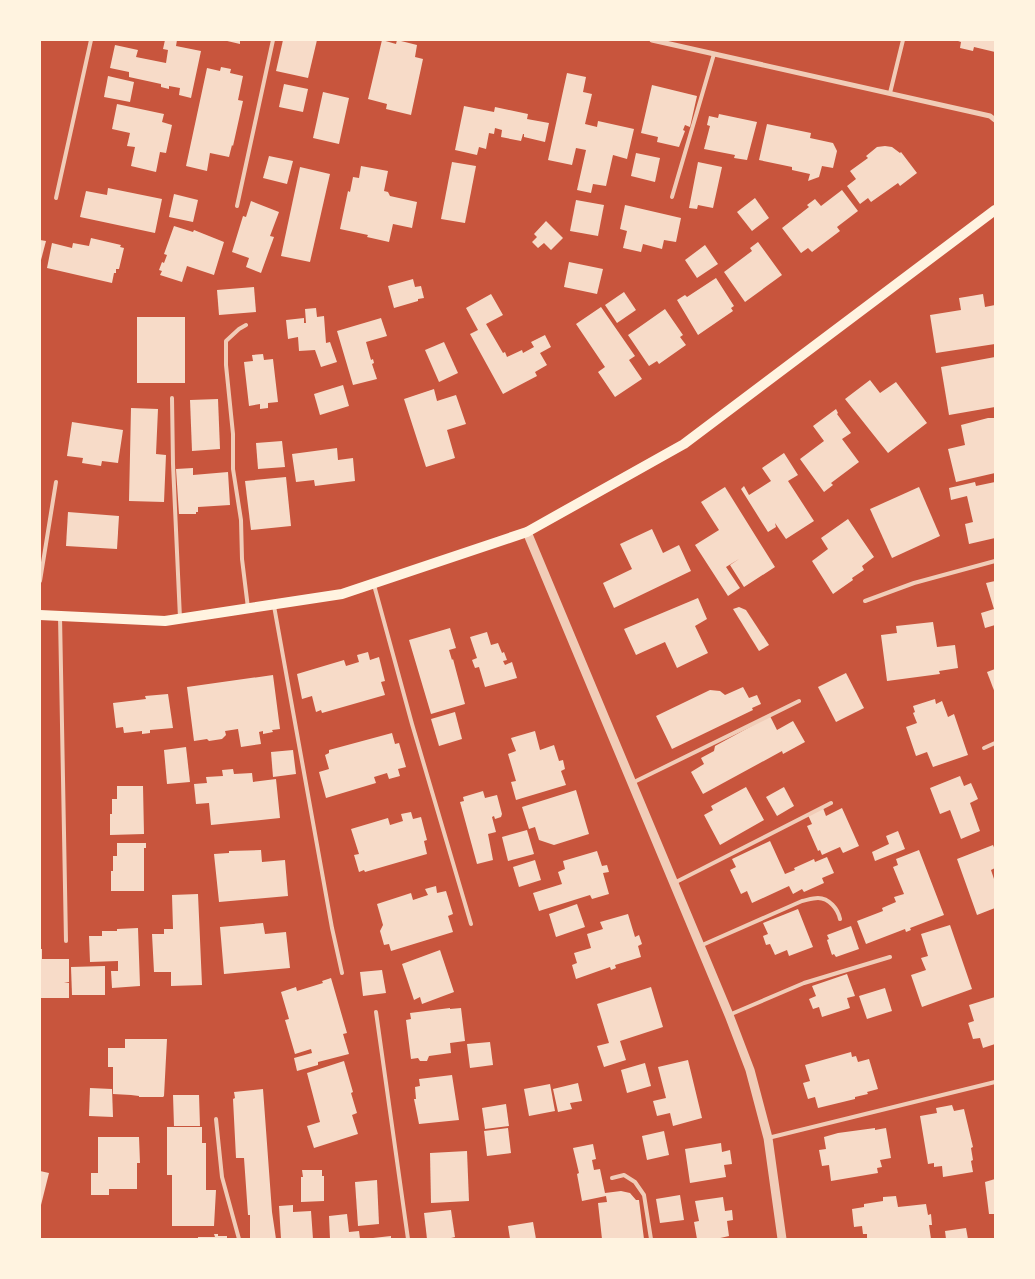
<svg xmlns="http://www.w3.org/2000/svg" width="1035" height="1279" font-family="'Sofia Sans Condensed',sans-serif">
<rect width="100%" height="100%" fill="#c8553d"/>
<g fill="#f7dbc8">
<path d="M165,40H177L176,46L201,51L191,98L179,95L180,88L169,86V89L161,87V84L129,77V72L110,68L115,45L138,50L136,57L166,63L168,50L163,49Z"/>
<path d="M223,40H240V44Z"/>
<path d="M283,40H317L308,78L276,71Z"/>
<path d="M382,40L396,44L397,40L417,45L415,57L423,59L411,115L386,109L387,104L368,99Z"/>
<path d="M955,40H995V52L974,47L973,51L960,48L961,42Z"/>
<path d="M221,67L231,69L230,73L243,76L238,100L243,101L233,146L232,145L229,157L210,153L207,171L186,166L207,68L220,71Z"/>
<path d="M567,73L586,77L583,92L592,94L585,124L597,127L598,121L634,129L627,159L613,155L606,186L593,184L591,193L577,190L586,150L576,148L572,165L548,160Z"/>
<path d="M108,76L134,82L130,102L104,97Z"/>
<path d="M284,84L308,89L303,112L279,107Z"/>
<path d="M652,85L697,96L690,127L685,125L683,130L685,131L679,147L657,142L658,137L641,133Z"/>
<path d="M323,92L349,98L339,144L313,138Z"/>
<path d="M117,104L164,114L162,122L172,125L166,153L160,152L156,172L131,166L135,147L127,146L130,133L112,129Z"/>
<path d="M464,106L494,112L495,107L528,114L527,119L549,123L545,142L524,137V134H523L521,141L501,137L502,130L495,128L494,134L489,133L486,149L479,147L477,155L455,150Z"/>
<path d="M719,114L757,122L747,160L734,158L735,155L704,149L710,126L707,125L709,116L718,118Z"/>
<path d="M767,124L811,133L810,138L833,143L837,151L833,168L822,166L819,177L808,181L810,174L792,170V167L759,160Z"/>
<path d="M885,146L892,147L900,153L901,152L917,173L900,186L898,183L871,202L868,198L860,204L847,186L856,179L850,171L868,158L866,156L877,147Z"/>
<path d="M636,153L660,158L655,182L631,176Z"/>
<path d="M269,156L293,161L287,184L263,178Z"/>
<path d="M452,162L476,166L465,223L441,219Z"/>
<path d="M698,162L722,167L713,208L698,205L697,209L689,208Z"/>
<path d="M361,166L388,171L384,191L388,192L390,196L417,202L412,228L393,224L389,242L367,237L368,235L340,229L348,191L350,192L353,177L359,178Z"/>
<path d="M300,167L330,174L310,262L281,256Z"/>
<path d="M108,188L162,199L155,233L80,217L86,191L107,195Z"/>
<path d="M842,190L858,211L837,227L840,231L812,252L808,248L801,253L782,228L809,207L807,205L815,199L821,206Z"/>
<path d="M174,194L198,200L193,222L169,217Z"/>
<path d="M755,198L769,218L752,231L737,212Z"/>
<path d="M576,200L604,205L598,236L570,231Z"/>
<path d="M251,201L279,212L270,236L274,237L261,273L246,267L249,258L232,252L243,216L246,217Z"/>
<path d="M625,205L681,218L676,242L664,240L662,249L643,244L641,252L623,248L627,231L620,229Z"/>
<path d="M546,221L563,238L551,250L544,243L538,248L532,242L537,237L534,234Z"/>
<path d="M174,226L193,232L194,230L224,242L214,275L187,266L182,282L160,275L162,271L159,270L162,262L164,263L167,255L164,254Z"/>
<path d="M91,238L121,245L120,247L124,248L119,269H116V273H114L112,283L47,268L52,243L72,248L73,243L89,246Z"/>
<path d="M40,240L46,241L41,260H40Z"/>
<path d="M758,242L782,275L745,302L724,272L752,251L750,248Z"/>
<path d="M705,245L718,264L697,278L685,260Z"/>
<path d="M569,262L603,269L597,294L564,287Z"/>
<path d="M716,278L734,306L731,308L733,311L698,335L677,300L685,295L687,297Z"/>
<path d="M413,279L415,287L421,286L424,298L418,299V301L394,308L388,286Z"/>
<path d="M254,287L256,312L219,315L217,290Z"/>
<path d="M624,292L636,310L617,323L605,305Z"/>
<path d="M491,294L503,315L486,324L503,353L505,352L507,357L522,350L523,353L534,347L531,342L545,335L551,347L540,353L547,365L535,372L537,376L503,394L470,334L478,330L466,308Z"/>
<path d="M983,294L985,307L995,305V344L936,353L930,315L961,310L959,298Z"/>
<path d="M601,307L635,356L629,360L642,379L615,397L598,372L605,367L576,324Z"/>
<path d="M316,308L317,317L324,316L326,343L330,342L337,362L321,367L315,350L299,351L298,337L288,339L286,320L304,318V323H306L305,309Z"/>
<path d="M665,309L683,335L680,337L686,345L659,364L657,361L649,366L628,335Z"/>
<rect x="137" y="317" width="48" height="66"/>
<path d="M381,318L387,336L366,342L371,360L373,359L374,363L372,364L377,379L353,385L337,331Z"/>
<path d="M444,342L458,373L439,382L425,350Z"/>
<path d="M263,354L264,360L273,359L278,402L268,403V408L260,409V404L249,406L244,362L253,361L252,355Z"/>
<path d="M995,357V407L949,415L941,367Z"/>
<path d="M870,380L880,393L896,382L927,423L888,453L845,399Z"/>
<path d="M343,385L349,406L320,415L314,394Z"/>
<path d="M434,389L437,401L456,395L466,424L447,430L455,458L426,467L404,399Z"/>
<path d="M218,399L220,449L192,451L190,400Z"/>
<path d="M131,408L158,409L156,454L166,455L164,502L129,501Z"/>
<path d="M836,409L838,413L837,414L851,433L842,439L859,462L831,483L833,485L824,492L800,459L824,441L813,426Z"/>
<path d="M988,418H995V473L956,482L948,449L965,445L961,425Z"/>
<path d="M72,422L123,430L118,463L102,461L101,466L82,463L83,458L67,456Z"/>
<path d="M282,441L285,467L258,469L256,443Z"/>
<path d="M337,448L338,460L353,458L355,481L315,486L314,480L296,482L292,454Z"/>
<path d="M784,453L798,475L788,481L814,521L786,539L775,523L776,527L768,532L741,489L744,486L749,495L771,481L762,468Z"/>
<path d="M193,468V475L228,472L230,505L198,507V512H196V514H179L176,469Z"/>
<path d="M286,477L291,526L251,530L245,481Z"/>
<path d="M975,482L976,486L995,482V538L969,544L965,524L973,522L967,496L951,500L949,488Z"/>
<path d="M725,487L775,567L744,587L730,565L739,559L726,567L740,588L728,596L695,545L719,530L701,502Z"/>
<path d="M919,487L940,536L892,558L870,509Z"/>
<path d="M68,512L119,516L117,549L66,546Z"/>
<path d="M848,519L874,557L862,566L864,570L852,578L853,580L833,594L812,561L828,549L821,538Z"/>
<path d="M652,529L663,553L679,545L691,571L614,608L603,583L632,569L620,544Z"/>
<path d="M995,581V625L985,628L981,613L994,609L986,583Z"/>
<path d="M698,598L707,619L695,626L708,653L677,668L665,642L636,655L624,629Z"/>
<path d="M739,607L746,610L769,645L759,651L733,609Z"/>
<path d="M933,622L937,647L955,645L958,668L939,671L940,674L887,681L881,635L897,633L896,626Z"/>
<path d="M450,628L456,648L449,650L452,660L453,659L465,704L431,714L409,640Z"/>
<path d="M487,632L491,645L498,643L502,653L504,652L507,660L503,661L505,665L512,662L517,678L485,687L479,667L475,668L472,660L477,658L470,637Z"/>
<path d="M368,652L370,660L379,657L385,681L381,682L385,695L322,713L321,710L316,712L312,696L302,699L297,674L344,660L346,666L359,662L357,655Z"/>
<path d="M995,669V693L987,672Z"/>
<path d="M846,673L864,708L836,722L818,687Z"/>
<path d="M273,675L280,729L272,730L273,732L263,734V731L259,732L261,744L241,747L238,729L225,731L226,735L222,739L209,741L207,739L194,741L187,687Z"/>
<path d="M743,687L749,698L757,695L761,704L752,708L753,710L672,749L656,716L710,690L720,691L725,695Z"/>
<path d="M168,694L173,728L150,730V733L142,734V731L124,733L123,727L116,728L113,703L146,699L145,696Z"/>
<path d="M935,699L936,704L942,701L948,717L954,714L968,755L933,767L927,752L916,756L906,727L917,723L913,713L915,712L913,706Z"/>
<path d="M455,712L462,739L439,746L431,719Z"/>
<path d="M770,716L777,730L793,721L805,742L783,754L782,751L703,794L691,772L704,764L701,758L714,751L715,746Z"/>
<path d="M535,731L540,750L554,745L559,761L563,760L565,769L561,771L566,785L516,800L511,782L516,781L508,754L516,751L511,738Z"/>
<path d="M392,733L395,744L399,743L406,767L398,769L400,776L389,779L387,773L374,777L376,783L326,798L319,772L329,769L325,755L329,753V750Z"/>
<path d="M186,747L190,782L167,784L164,750Z"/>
<path d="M293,750L296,774L273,777L271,752Z"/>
<path d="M233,769L234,774L252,773L253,782L276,779L280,818L211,825L209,803L196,804L194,784L207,783L206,777L223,776L222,770Z"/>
<path d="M960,776L964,786L971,783L978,799L970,803L980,831L961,839L950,810L940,814L930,788Z"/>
<path d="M117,786H143L144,834L110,835V814H112V799H117Z"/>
<path d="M746,787L764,820L720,845L704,815L713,810L711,806Z"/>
<path d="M784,787L794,806L777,816L766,797Z"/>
<path d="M576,790L589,834L554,845L539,840L535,827L529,829L522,807Z"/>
<path d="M483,791L485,798L497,795L502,814L501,817L495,819L494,816L492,817L496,832L488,834L493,860L477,864L460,802L464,801L463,797Z"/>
<path d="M823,808L826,816L842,808L859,846L843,853L840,847L822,855L820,850L818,851L807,826L812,824L808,815Z"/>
<path d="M411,812L413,819L421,817L427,840L424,841L427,854L365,872L364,870L359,872L354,855L359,854L351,829L388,818L390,825L403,821L401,814Z"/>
<path d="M527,830L534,854L508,861L502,837Z"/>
<path d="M898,831L905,849L875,861L872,852L889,844L886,836Z"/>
<path d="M770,841L785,874L795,870L794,868L814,859L815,862L827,857L834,873L822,878L824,883L804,892L802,889L793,894L789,886L752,903L747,891L741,894L730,870L736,867L732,859Z"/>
<path d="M117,843H146V848H144V891H111V871H113V856H117Z"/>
<path d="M993,845L995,850V868L991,870L995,882V908L977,915L957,859Z"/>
<path d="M261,850L262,862L285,860L288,896L219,902L214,854L229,853V851Z"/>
<path d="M919,850L944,915L910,928L911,930L906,932L905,929L866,944L857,921L883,911L882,908L896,902L894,897L904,894L893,867L898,865L896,859Z"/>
<path d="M597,851L602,866L607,865L609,872L603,873L609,894L592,899L590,895L539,911L533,893L562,884L558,872L565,869L563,861Z"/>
<path d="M535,860L541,880L519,887L513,867Z"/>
<path d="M436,886L437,893L446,891L453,914L448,916L453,932L391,951L389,944L384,945L380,931L383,925L377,904L411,893L413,900L428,895L425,889Z"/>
<path d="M198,894L202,985L171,986V972H154L152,934H164V929H173L172,895Z"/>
<path d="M577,904L585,927L556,937L549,914Z"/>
<path d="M798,909L813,947L789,956L787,950L775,955L770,944L766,945L763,936L768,934L763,923Z"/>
<path d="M628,914L635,937L639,935L642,944L638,946L641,957L615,965L616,968L611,970L610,967L576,979L572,965L577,963L574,953L591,948L587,934L603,929L600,922Z"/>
<path d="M263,923L265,934L286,932L290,968L224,974L220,927Z"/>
<path d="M950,925L972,989L922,1007L911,975L926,970L921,958L928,956L921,934Z"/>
<path d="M851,926L859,949L836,957L834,954L832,955L827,940L829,939L827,935Z"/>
<path d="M138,928L140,986L112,988L111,971H118V961L90,962L89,936H102V931H117V929Z"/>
<path d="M40,949H42V959H69V982L64,983H69V998H40Z"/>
<path d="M440,950L454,992L422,1004L420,997L414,1000L402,964Z"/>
<path d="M105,966V995H72L71,967Z"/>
<path d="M382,970L386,993L363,996L360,972Z"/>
<path d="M847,974L855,996L847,998L850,1008L822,1017L819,1007L813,1009L809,999L816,996L812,986Z"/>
<path d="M331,978L347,1033L343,1034L349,1054L318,1062V1065L297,1071L294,1058L312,1053L311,1049L295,1054L285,1020L289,1019L281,992L296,987L297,991L323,983L322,981Z"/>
<path d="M651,987L663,1027L620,1041L626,1060L604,1067L597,1046L609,1043L597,1004Z"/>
<path d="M885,988L892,1011L867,1019L859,996Z"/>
<path d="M995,997V1044L983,1048L980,1038L973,1039L968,1023L974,1021L969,1005Z"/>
<path d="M450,1008V1009L461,1008L465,1041L450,1043L451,1053L429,1056L427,1061H420L418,1058L411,1059L406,1020L411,1019L410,1013Z"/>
<path d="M125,1039H167L164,1096L163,1097H139V1096L131,1095L113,1094V1067H108V1048H125Z"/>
<path d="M490,1042L493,1065L470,1068L467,1044Z"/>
<path d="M851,1052L852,1057L856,1056L858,1062L869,1059L878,1089L867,1092L868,1094L855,1097V1099L818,1108L815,1097L808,1099L803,1083L810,1081L805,1065Z"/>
<path d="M688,1060L702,1118L673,1126L670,1113L657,1116L653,1101L666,1098L658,1067Z"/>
<path d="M344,1061L353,1092L351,1093L357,1113L352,1115L358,1134L314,1148L307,1126L320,1122L307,1073Z"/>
<path d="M645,1063L651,1086L627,1093L621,1070Z"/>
<path d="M452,1075L459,1120L419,1124L414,1099H416L415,1087L420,1086L419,1079Z"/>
<path d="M578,1083L582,1101L570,1103L572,1109L558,1112L553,1089Z"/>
<path d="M550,1084L555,1111L529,1116L524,1089Z"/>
<path d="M90,1088L112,1089L113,1117L89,1116Z"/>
<path d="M263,1089L272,1212L276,1239H250V1215H248L244,1158H236L233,1099L235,1098L234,1092Z"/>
<path d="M173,1095H199L200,1126H174Z"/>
<path d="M506,1104L509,1126L485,1129L482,1108Z"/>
<path d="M952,1105L954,1111L964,1109L973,1147L971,1148L973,1160L971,1161L973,1172L943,1177L942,1166L934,1167V1163L928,1164L920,1116L937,1113L936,1108Z"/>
<path d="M167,1127H202V1143H206V1190H216L214,1226H172V1175H167Z"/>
<path d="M508,1128L511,1153L487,1156L484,1131Z"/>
<path d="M875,1128V1130L886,1128L891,1158L880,1160L882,1167L877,1168L878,1173L831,1181L829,1165L822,1166L819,1150L826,1149L824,1137L838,1133Z"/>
<path d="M664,1131L669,1155L647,1160L642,1136Z"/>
<path d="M98,1137H139L140,1163H137V1189H109V1195H91V1173H98Z"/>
<path d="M721,1143L722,1152L730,1150L732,1164L724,1165L726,1177L690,1183L685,1149Z"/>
<path d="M593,1144L596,1159L592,1160L594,1170L600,1169L605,1193L621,1191L630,1193L636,1200H639L644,1239H602L598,1203L607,1202L606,1196L582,1201L577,1174L579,1173L573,1148Z"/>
<path d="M467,1151L469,1201L431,1203L430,1153Z"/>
<path d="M302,1170H322V1176H324V1201L301,1202V1177H303Z"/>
<path d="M40,1171L49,1173L41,1205H40Z"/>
<path d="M995,1179V1214H989L985,1182Z"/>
<path d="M377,1180L379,1224L358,1226L355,1182Z"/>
<path d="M680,1195L684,1220L660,1223L656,1199Z"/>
<path d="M896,1196L898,1207L926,1204L928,1215L931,1214L932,1225H929L931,1239H867V1234H863L862,1226L854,1227L852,1209L864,1207V1204L883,1201V1197Z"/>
<path d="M723,1197L725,1211L732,1210L733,1220L727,1221L729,1236L716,1239H697L694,1222L699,1221L695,1201Z"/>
<path d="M293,1205V1212L311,1211L313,1239H281L279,1206Z"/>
<path d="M451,1210L455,1237L447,1239H427L424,1213Z"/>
<path d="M347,1214L349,1232L359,1231L360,1239H330L329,1216Z"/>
<path d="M533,1222L536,1239H510L508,1226Z"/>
<path d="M966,1228L968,1239H946L945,1231Z"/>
<path d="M214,1234H218V1236H227V1239H198V1237H215Z"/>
<path d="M391,1236V1239H373V1238Z"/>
</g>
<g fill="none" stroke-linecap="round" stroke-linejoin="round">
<g stroke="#f1ccb7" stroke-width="4">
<path d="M890,93L903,40"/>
<path d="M672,197L714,54"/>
<path d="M56,198L91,40"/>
<path d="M237,206L273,40"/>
<path d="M246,325L239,329L226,341V365L233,434V469L241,520L242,559L248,608"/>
<path d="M172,398L173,464L180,618"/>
<path d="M40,581L56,482"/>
<path d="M374,585L412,724L471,924"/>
<path d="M865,601L914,583L995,561"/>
<path d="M274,606L332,928L342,973"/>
<path d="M60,616L66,941"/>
<path d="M984,748L995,743"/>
<path d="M632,783L799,701"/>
<path d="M674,883L831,803"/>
<path d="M700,946L802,901C807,900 813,898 818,898C829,898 838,909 840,919"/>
<path d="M376,1012L408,1239"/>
<path d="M729,1015L804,983L890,957"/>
<path d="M216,1119L222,1177L239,1239"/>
<path d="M768,1138L995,1082"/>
<path d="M612,1178L624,1175L635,1182L644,1195L651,1239"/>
</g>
<path stroke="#f1ccb7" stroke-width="5" d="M652,40L990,116L995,120"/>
<path stroke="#f1ccb7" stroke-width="9" d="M527,532L729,1015L750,1070L768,1138L782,1239"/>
<path stroke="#fff3e0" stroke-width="10" d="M40,615L165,621L342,594L527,532L684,444L995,210"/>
</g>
<rect width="1035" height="1279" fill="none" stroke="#fff3e0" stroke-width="82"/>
</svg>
